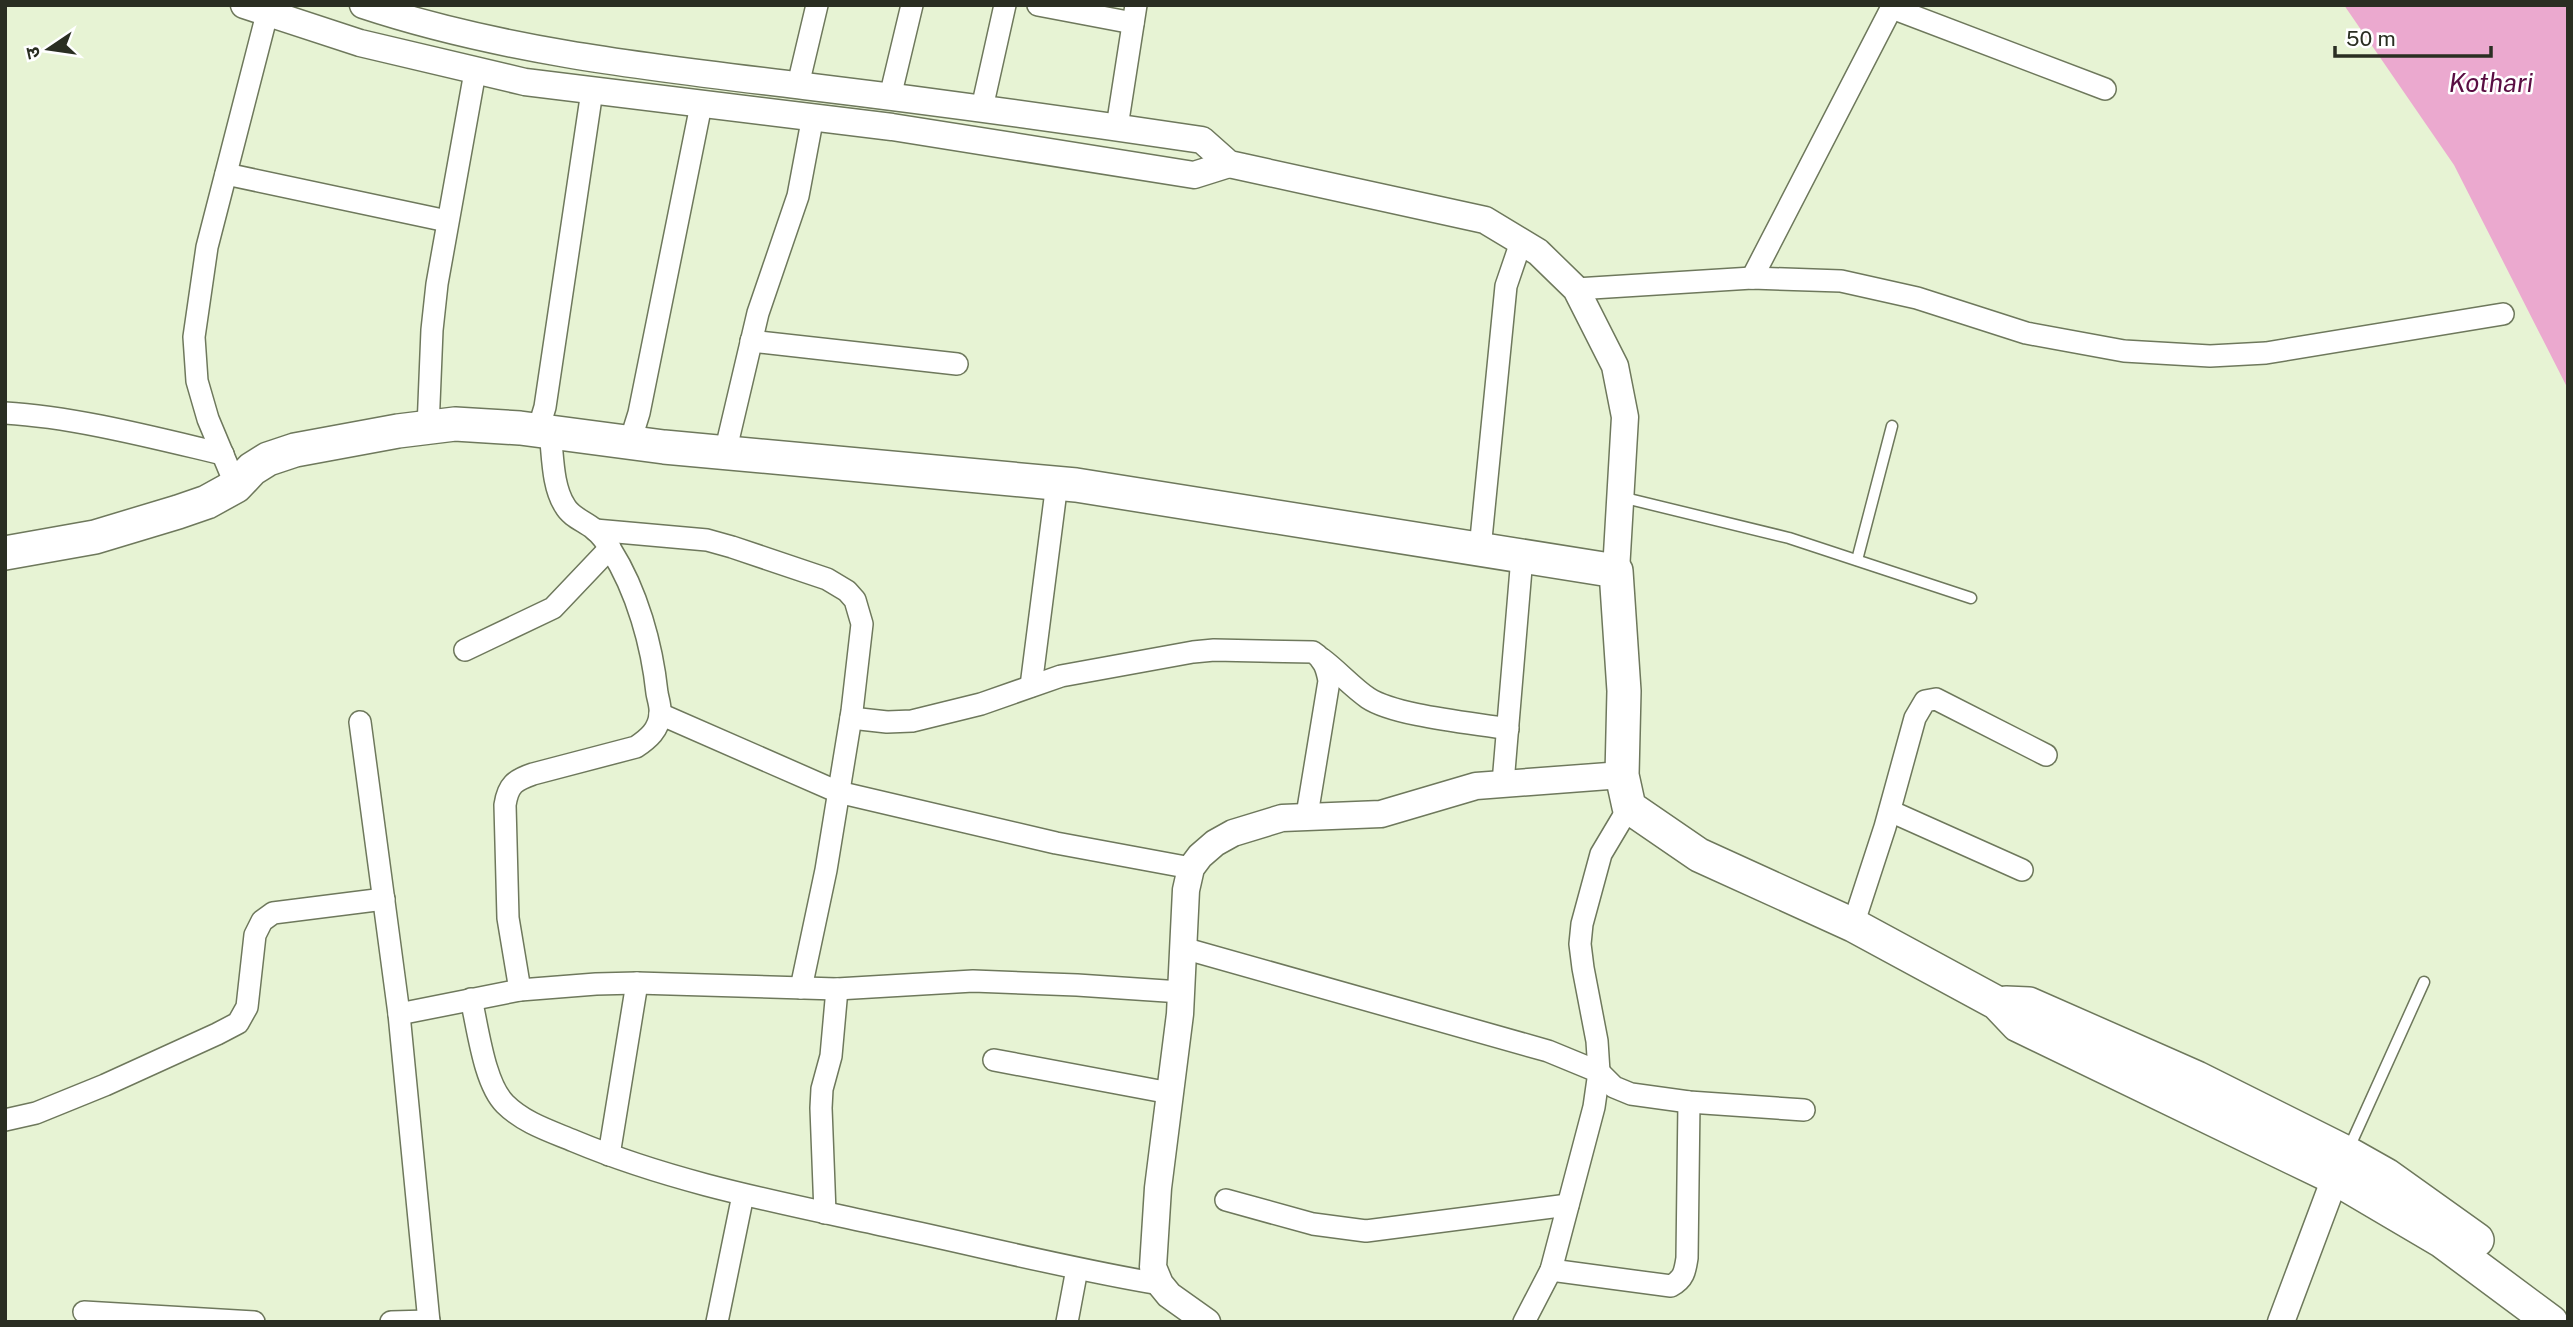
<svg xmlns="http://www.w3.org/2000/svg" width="2573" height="1327" font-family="'Public Sans','Noto Sans Devanagari',sans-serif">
<rect width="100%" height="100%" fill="#e7f3d4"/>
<path fill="#eba9cf" d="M2344,5H2568V389L2454,165Z"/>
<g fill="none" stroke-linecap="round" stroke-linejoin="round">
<g stroke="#6e785c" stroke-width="13">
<g id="service">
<path d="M1621,497L1789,538L1971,598"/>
<path d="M1857,560L1892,426"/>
<path d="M2349,1148L2424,982"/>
</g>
</g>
<g stroke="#6e785c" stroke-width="24">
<g id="minor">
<path d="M1038,5L1133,23"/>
<path d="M1892,8L2105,89"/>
<path d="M798,85L817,5"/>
<path d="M890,97L912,5"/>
<path d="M982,108L1005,5"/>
<path d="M1117,127L1136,5"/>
<path d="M226,174L447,221"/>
<path d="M1752,278L1893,5"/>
<path d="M1576,289L1752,278L1841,281L1917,298L2026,333L2124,351L2210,356L2266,353L2503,314"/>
<path d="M751,341L957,364"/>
<path d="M5,413C75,417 155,438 223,454"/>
<path d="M428,428L432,330L437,284L475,72"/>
<path d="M538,430L545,407L592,91"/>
<path d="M630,442L639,413L701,105"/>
<path d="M725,453L758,313L798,196L813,116"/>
<path d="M236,486L208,419L197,381L194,337L207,247L267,14"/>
<path d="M595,530L707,540L732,547L827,579L847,591L855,600L862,624L852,711L826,870L801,988"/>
<path d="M1480,549L1506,286L1521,242"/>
<path d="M465,650L553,608L610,548"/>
<path d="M1322,659C1338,671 1352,687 1368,698C1395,716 1474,723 1508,729"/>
<path d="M1031,686L1057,483"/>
<path d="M660,714L838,792L1056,843L1191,868"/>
<path d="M851,718L887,722L912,721L981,704L1061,676L1193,652L1214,650L1313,652C1324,659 1327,669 1329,681L1307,815"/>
<path d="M360,722L399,1014L429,1322"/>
<path d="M1503,783L1522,557"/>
<path d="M1890,811L2022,870"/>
<path d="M1853,925L1885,827L1915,718L1925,701L1936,699L2046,755"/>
<path d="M1183,948L1548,1051L1599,1072L1614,1087L1631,1094L1689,1102L1804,1110"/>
<path d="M520,990L508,918L505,805C508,785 515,780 533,774L636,747C648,739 659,730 660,714C661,707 658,699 657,693C652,645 637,591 611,550C607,543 600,534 594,529C584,521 571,517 565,506C552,486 553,455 550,432"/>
<path d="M471,999C478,1028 484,1083 505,1104C524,1123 550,1131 574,1141C677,1184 783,1203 891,1227C981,1246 1069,1269 1160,1284"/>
<path d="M399,1014L520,990L596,984L637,983L837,989L973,981L1077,985L1181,992"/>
<path d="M994,1060L1170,1093"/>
<path d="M5,1120L36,1113L105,1085L217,1034L238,1023L247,1007L255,935L262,921L273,913L384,899"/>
<path d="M609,1155L637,983"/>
<path d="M1226,1200L1313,1224L1366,1231L1568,1205"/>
<path d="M825,1213L821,1108L822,1089L831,1056L837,989"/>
<path d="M1551,1270L1671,1286C1684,1279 1685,1271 1687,1258L1689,1102"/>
<path d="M84,1312L254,1322"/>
<path d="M391,1322L429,1321"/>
<path d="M717,1322L743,1195"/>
<path d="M1067,1322L1077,1269"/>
<path d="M1524,1322L1551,1270L1594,1107L1599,1072L1597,1041L1583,968L1580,944L1582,924L1601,854L1629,807"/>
</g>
</g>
<g stroke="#6e785c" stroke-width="29">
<g id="tertiary">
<path d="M244,5L360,43L525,82L892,127L1194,175L1229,164"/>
<path d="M363,5C505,52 655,68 804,86C937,102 1069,120 1202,140L1229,164L1485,220L1538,252L1576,289L1615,366L1625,417L1616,571"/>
<path d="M1207,1322L1169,1295L1160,1284L1153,1267L1158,1188L1180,1014L1186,890L1191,868L1200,856L1215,843L1233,833L1282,818L1381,814L1476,786L1622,775"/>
<path d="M2281,1322L2335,1178"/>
</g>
</g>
<g stroke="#6e785c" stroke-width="36">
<g id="primary">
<path d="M5,553L95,537L178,512L207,502L236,486L252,469L268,459L295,450L398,431L455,424L520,428L664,447L1076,485L1616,571L1624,691L1622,775L1629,807L1699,855L1853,925L1997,1003L2018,1025L2335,1178L2442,1241L2551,1322"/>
<path d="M2006,1003L2029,1004L2197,1078L2347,1153L2386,1175L2477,1240"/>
</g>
</g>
<use href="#service" stroke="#fff" stroke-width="10"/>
<use href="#minor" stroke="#fff" stroke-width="21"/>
<use href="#tertiary" stroke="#fff" stroke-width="26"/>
<use href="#primary" stroke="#fff" stroke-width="33"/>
</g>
<g text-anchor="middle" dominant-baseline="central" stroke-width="5" stroke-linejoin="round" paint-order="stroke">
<g font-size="26" font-style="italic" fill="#590d42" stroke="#fff">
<text x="2491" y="82">Kothari</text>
</g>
</g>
<rect width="2573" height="1327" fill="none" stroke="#2a2e22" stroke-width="14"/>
<g transform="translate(49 49) rotate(257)" stroke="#ffffff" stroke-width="5" paint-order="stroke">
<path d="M0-5L12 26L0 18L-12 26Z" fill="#2a2e22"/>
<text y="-10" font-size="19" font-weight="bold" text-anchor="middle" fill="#2a2e22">उ</text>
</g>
<path d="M2335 46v10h156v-10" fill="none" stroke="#2a2e22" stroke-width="3.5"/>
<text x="2346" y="46" font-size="21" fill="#2a2e22" stroke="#ffffff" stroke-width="5" paint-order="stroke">50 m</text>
</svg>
